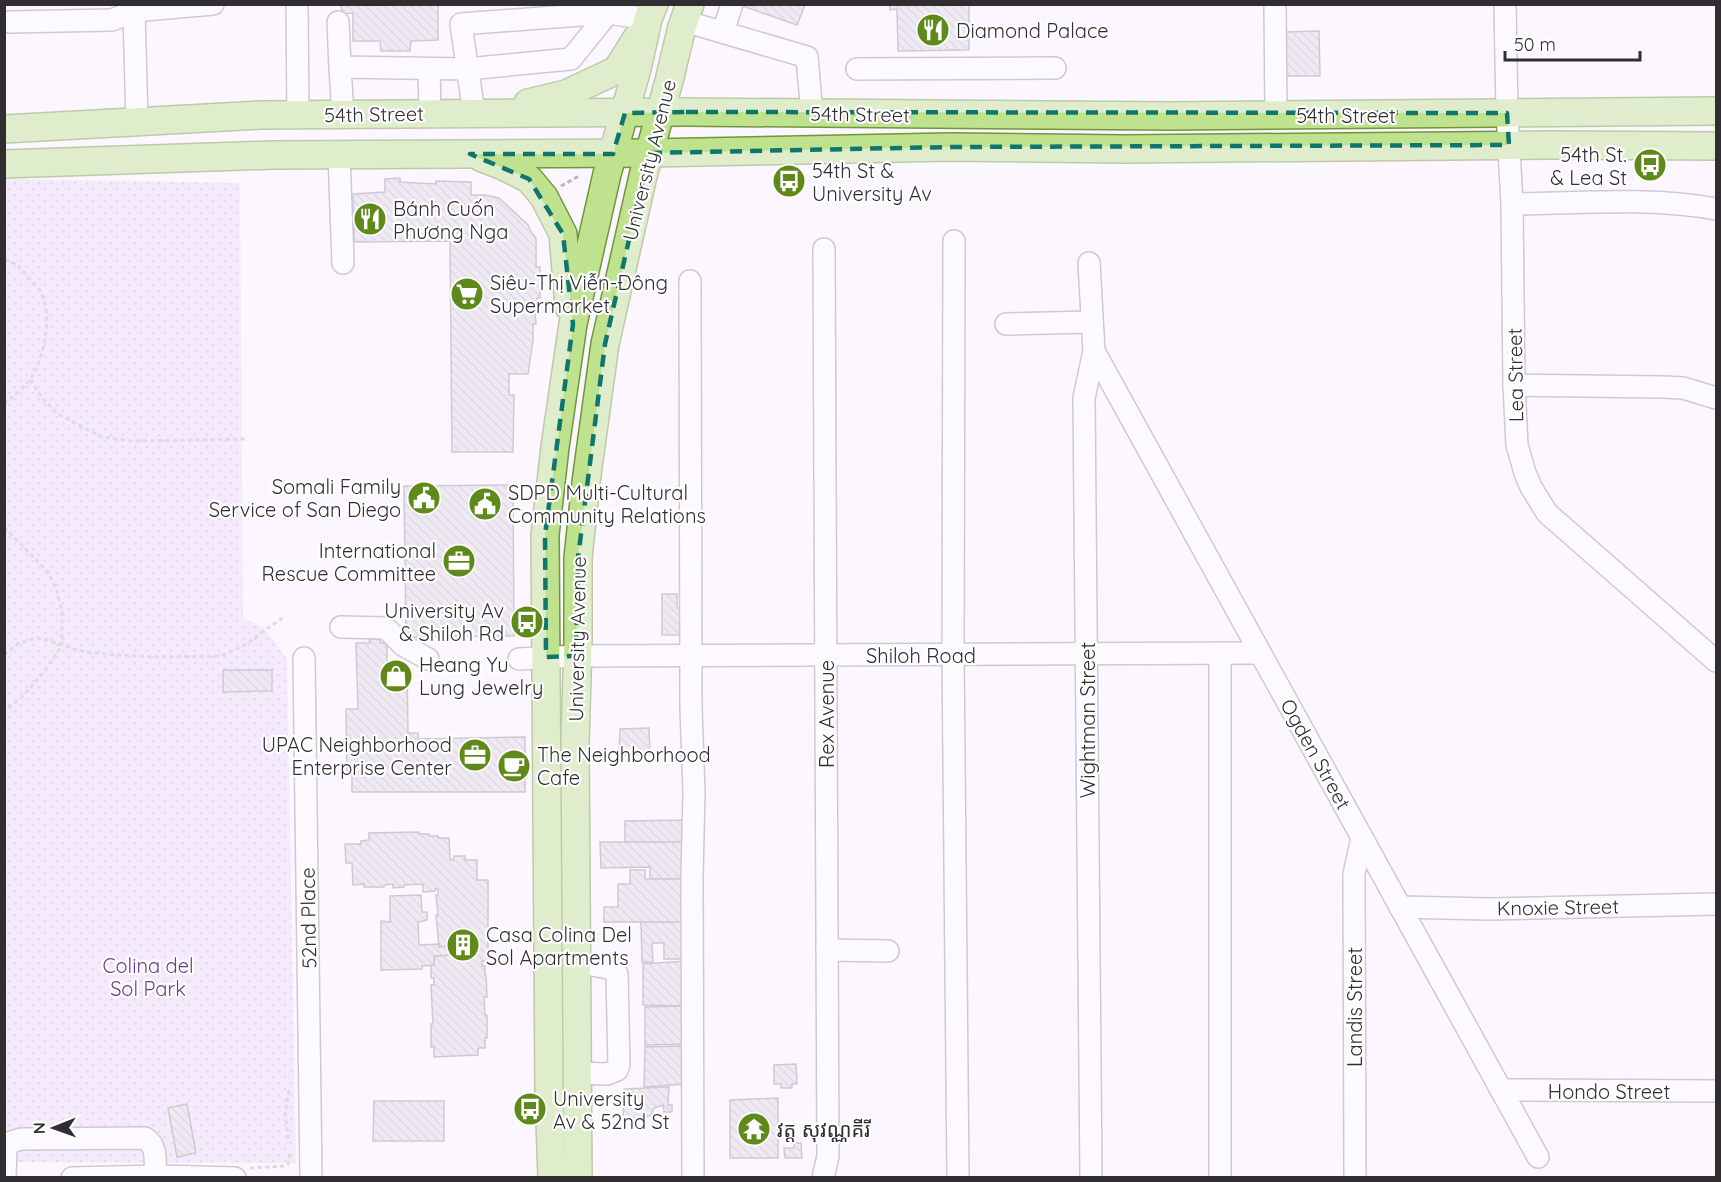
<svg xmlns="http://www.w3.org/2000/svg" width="1721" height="1182" font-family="Quicksand,'Noto Sans Khmer',sans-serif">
<defs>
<pattern id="park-dots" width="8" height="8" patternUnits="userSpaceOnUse" patternTransform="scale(1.5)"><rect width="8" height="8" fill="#eadcf6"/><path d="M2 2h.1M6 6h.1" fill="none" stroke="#c9bdd3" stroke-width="1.8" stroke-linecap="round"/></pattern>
<pattern id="building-back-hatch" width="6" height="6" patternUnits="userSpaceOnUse" patternTransform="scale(1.5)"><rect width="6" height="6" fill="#dedae2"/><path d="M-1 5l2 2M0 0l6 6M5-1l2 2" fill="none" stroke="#bfbbc2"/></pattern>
</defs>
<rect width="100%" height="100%" fill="#fbf6ff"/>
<path fill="url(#park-dots)" d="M5,179L240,183L243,618L265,629L287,659L296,1163L5,1162Z"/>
<g fill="url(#building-back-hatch)" stroke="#98949c" stroke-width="1.5">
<path d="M341,4H438V40L411,41L410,51H381L380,41H353V13L342,14Z"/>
<path d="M737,4L805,5L797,25Z"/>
<path d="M890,4H969V50L898,51L897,9L890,10Z"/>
<path d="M1319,31L1320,76H1285L1284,32Z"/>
<path d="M400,178V182L436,184V181L471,182V195H485L499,198L528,225L530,230L536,238V267H540V298H537V310L535,311L536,324H533V341L528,374H509V395H514L513,452H452L450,241L354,242L353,194L385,192V179Z"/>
<path d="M513,485L514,636L406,637L404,486Z"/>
<path d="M662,594H677V608H680V635H662Z"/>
<path d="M369,639H380V643H387V665H407L408,733H418V739L525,737V792H352V775L347,776L346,709H358L356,643H370Z"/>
<path d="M223,670H272V691L223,692Z"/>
<path d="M649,728L650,754L619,756L620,729Z"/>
<path d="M688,820V842H625V821Z"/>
<path d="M419,832V834H429V836H438V838H449L450,860H453L454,856H465V860H477V880H488V961H482V966H485V975H486L487,997H484L485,1015H487V1038H485V1048H478V1055L434,1057V1047H431V1024H433L431,985H434V978H431V965H434V956L451,955V946L439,947L436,915H438L436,895H438V889H435V891L423,892V884L404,885V887L393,888V884L384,885V887H364V884L353,885L352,863H346L345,844H361V841L369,840V833Z"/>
<path d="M600,842H690L691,879H650V867L601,868Z"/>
<path d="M630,870H645V879H691V922H604V907H618V884H630Z"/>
<path d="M421,895L422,912H427V920L418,922L419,945L439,944V947L451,946V955L434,956V965L422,966V969L381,970V921L390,922V896Z"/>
<path d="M641,922H687L683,959H664V943H652L653,962H642Z"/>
<path d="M686,961L685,1006L643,1005V964Z"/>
<path d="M685,1006L688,1044L645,1045V1007Z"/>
<path d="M684,1046L685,1084L644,1087L645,1047Z"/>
<path d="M796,1064L797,1084H792V1088H781V1084H774V1065Z"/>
<path d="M669,1087L668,1105H672V1112H664L663,1105L654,1108L651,1115L646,1117L623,1118L624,1089Z"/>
<path d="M778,1098V1158H730V1100Z"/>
<path d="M374,1101H444V1141H373Z"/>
<path d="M187,1104L196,1153L177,1157L168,1108Z"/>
<path d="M794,1143H801L802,1158H785L784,1148H794Z"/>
</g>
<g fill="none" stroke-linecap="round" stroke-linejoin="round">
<g stroke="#98949c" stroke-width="24">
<g id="minor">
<path d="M297,4L298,115"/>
<path d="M1275,4L1276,115"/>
<path d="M1505,4L1507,113L1512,204L1514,385L1517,445L1525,473L1531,487L1547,513L1716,661"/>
<path d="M134,11L137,122"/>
<path d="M684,21L807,57L812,114"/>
<path d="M10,22L112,20L134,11L213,4"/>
<path d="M338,22L340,67"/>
<path d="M723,32L732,4"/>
<path d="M429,69L430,114"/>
<path d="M857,69L1055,68"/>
<path d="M474,113L461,24L608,13"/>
<path d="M343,115L340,67L467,69L571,59L608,13L648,19"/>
<path d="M339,155L343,263"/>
<path d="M1512,204C1579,203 1651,197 1716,209"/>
<path d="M954,241L953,654L958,1178"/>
<path d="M1089,263L1094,351L1084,398L1091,1178"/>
<path d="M690,281L691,708L694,792L692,877L693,1178"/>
<path d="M1006,324L1091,322"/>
<path d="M1094,351L1538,1157"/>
<path d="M1514,385L1663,387L1683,388L1716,398"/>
<path d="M341,627L386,628L403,645L428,659"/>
<path d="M1220,653V1178"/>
<path d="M304,658L311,1178"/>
<path d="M519,659L576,656L1260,653"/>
<path d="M1400,907L1488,909L1716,904"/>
<path d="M827,950L888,951"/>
<path d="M576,962L613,969L617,974L619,1065L617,1070L607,1074L578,1073"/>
<path d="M1501,1090L1716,1091"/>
<path d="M5,1178L6,1148L11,1142L21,1139L145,1138C158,1146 155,1163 155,1176"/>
<path d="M72,1178L159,1176L235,1178"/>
<path d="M823,1178L828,1156L824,249"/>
<path d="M1355,1178L1354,874L1362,838"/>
</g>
</g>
<g stroke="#72963c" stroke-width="30">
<g id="major">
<path d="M528,103L566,94L617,70L637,38"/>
<path d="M4,129L261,115L686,112L1174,116L1716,111"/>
<path d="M482,158L503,166L529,179L544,197L563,234L569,307"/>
<path d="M4,164L274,155L649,153L949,147L1125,149L1550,145L1716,146"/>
<path d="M552,1178L549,1092L545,535L555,447L573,324L607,174L637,69L648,19L654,4"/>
<path d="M578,1178L575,743L578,642V558L586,482L605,344L643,176L669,81L682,27L690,4"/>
</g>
</g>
<g stroke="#bdb9c0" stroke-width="3" stroke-dasharray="4.5 3" stroke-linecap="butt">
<path d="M561,186L579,176"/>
<path d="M4,260C16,262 23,270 30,279C33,283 39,288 41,293C53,316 44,358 31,378C24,388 13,396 4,404"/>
<path d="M30,380L45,401L58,414L102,437L132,441L245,439"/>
<path d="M4,527L48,572L57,591L62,611V645L44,672L22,697L4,712"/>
<path d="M4,655L19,643L37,638L50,641L77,650L93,653L153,657L221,656L245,645L285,616"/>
<path d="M289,1090L285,1115L289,1143"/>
<path d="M250,1168L286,1166L288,1164L290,1152"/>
</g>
<use href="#minor" stroke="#fff" stroke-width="21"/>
<use href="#major" stroke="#bfe28e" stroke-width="27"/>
</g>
<path d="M0 0H1721V1182H0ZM686,112L1507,113L1509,145L949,147L649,153L605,344L578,558L576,656L546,657L545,535L573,324L563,234L529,179L470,154H613L625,113Z" fill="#fbf6ff" fill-opacity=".55" fill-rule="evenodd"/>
<path fill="none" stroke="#0f766e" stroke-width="4.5" stroke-dasharray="12 8" stroke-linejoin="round" d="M686,112L1507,113L1509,145L949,147L649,153L605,344L578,558L576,656L546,657L545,535L573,324L563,234L529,179L470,154H613L625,113Z"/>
<defs>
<g id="restaurant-disc" transform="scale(1.725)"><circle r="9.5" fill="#5f8a19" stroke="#fff"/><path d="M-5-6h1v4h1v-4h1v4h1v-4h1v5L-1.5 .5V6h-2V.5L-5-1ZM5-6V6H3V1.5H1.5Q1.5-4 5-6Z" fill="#fff"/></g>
<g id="bus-disc" transform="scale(1.725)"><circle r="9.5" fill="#5f8a19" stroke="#fff"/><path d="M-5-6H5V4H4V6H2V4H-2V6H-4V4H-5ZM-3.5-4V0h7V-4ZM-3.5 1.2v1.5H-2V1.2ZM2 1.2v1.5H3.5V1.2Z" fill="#fff"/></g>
<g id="supermarket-disc" transform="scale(1.725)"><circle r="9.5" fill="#5f8a19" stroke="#fff"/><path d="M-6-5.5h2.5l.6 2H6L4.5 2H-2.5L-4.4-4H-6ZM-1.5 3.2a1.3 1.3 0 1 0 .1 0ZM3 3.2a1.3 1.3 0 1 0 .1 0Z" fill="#fff"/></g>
<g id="civic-disc" transform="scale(1.725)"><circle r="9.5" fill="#5f8a19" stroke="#fff"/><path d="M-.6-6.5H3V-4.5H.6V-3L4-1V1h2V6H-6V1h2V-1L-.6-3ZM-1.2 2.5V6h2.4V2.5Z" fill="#fff"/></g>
<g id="office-disc" transform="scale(1.725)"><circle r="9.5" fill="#5f8a19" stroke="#fff"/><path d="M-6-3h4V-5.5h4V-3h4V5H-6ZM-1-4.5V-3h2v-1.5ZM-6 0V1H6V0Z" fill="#fff"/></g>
<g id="shop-disc" transform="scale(1.725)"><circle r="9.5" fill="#5f8a19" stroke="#fff"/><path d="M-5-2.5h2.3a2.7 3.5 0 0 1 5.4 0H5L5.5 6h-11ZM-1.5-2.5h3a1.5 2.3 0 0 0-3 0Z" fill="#fff"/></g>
<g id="cafe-disc" transform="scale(1.725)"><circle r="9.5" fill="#5f8a19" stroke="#fff"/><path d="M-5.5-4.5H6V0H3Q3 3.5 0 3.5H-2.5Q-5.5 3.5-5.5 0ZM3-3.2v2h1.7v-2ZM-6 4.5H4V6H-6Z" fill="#fff"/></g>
<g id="building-disc" transform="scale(1.725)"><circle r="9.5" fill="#5f8a19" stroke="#fff"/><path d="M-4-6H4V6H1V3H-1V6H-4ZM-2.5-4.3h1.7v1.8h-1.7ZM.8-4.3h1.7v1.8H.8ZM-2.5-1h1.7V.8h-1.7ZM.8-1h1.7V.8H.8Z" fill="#fff"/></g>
<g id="temple-disc" transform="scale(1.725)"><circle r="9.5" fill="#5f8a19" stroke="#fff"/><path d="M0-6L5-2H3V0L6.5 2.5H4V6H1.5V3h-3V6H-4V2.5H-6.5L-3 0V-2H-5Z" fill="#fff"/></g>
</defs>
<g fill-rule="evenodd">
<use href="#restaurant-disc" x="933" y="30"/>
<use href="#bus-disc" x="1650" y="165"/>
<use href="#bus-disc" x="789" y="181"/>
<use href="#restaurant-disc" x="370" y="219"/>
<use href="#supermarket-disc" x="467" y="294"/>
<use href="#civic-disc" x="424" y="498"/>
<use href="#civic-disc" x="485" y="504"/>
<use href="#office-disc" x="459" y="561"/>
<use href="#bus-disc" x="527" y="622"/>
<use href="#shop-disc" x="396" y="676"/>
<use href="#office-disc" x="475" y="755"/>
<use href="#cafe-disc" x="514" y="766"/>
<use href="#building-disc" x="463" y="945"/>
<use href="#bus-disc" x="530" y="1109"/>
<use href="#temple-disc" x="754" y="1129"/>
</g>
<g text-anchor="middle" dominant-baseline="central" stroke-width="4.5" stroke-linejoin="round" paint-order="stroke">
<g font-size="20" fill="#302e31" stroke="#fff" text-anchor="start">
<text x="956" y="30">Diamond Palace</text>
<text x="1627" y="154" text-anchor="end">54th St.<tspan x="1627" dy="23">&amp; Lea St</tspan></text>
<text x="812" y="170">54th St &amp;<tspan x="812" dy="23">University Av</tspan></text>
<text x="393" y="208">Bánh Cuốn<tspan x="393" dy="23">Phương Nga</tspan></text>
<text x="490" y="282">Siêu-Thị Viễn-Đông<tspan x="490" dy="23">Supermarket</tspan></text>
<text x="401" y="486" text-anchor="end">Somali Family<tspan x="401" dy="23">Service of San Diego</tspan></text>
<text x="508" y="492">SDPD Multi-Cultural<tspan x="508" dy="23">Community Relations</tspan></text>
<text x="436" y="550" text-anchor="end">International<tspan x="436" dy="23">Rescue Committee</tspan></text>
<text x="504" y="610" text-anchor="end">University Av<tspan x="504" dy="23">&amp; Shiloh Rd</tspan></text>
<text x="419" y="664">Heang Yu<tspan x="419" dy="23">Lung Jewelry</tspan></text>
<text x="452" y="744" text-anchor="end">UPAC Neighborhood<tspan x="452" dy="23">Enterprise Center</tspan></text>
<text x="537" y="754">The Neighborhood<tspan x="537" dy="23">Cafe</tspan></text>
<text x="486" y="934">Casa Colina Del<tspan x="486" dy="23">Sol Apartments</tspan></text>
<text x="553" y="1098">University<tspan x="553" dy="23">Av &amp; 52nd St</tspan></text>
<text x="777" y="1129">វត្ត សុវណ្ណគីរី</text>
</g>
<g font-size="20" fill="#302e31" stroke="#fff">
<text transform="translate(374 114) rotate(-1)">54th Street</text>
<text transform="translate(860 114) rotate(1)">54th Street</text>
<text x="1346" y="115">54th Street</text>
<text transform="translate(649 160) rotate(-76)">University Avenue</text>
<text transform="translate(1515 375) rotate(-91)">Lea Street</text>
<text transform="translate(577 639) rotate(-89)">University Avenue</text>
<text x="921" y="655">Shiloh Road</text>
<text transform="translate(826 714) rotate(-90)">Rex Avenue</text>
<text transform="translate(1087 720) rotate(-90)">Wightman Street</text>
<text transform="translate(1316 754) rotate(61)">Ogden Street</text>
<text transform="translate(1558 907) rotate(-1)">Knoxie Street</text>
<text transform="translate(308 918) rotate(-91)">52nd Place</text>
<text transform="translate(1354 1007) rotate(-90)">Landis Street</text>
<text x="1609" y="1091">Hondo Street</text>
</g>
<g font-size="20" fill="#6f3a91" stroke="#fff">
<text x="148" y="965">Colina del<tspan x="148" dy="23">Sol Park</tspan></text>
</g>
</g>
<rect width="1721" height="1182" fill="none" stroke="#302e31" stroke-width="12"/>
<g transform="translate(54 1128) rotate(269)" stroke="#ffffff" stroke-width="4.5" paint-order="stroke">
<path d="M0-4.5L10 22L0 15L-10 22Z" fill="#302e31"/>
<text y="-9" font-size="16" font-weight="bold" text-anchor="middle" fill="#302e31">N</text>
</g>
<path d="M1505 51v9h135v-9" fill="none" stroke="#302e31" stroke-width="3"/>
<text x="1514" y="51" font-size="18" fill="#302e31" stroke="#ffffff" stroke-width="4.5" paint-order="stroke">50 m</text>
</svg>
